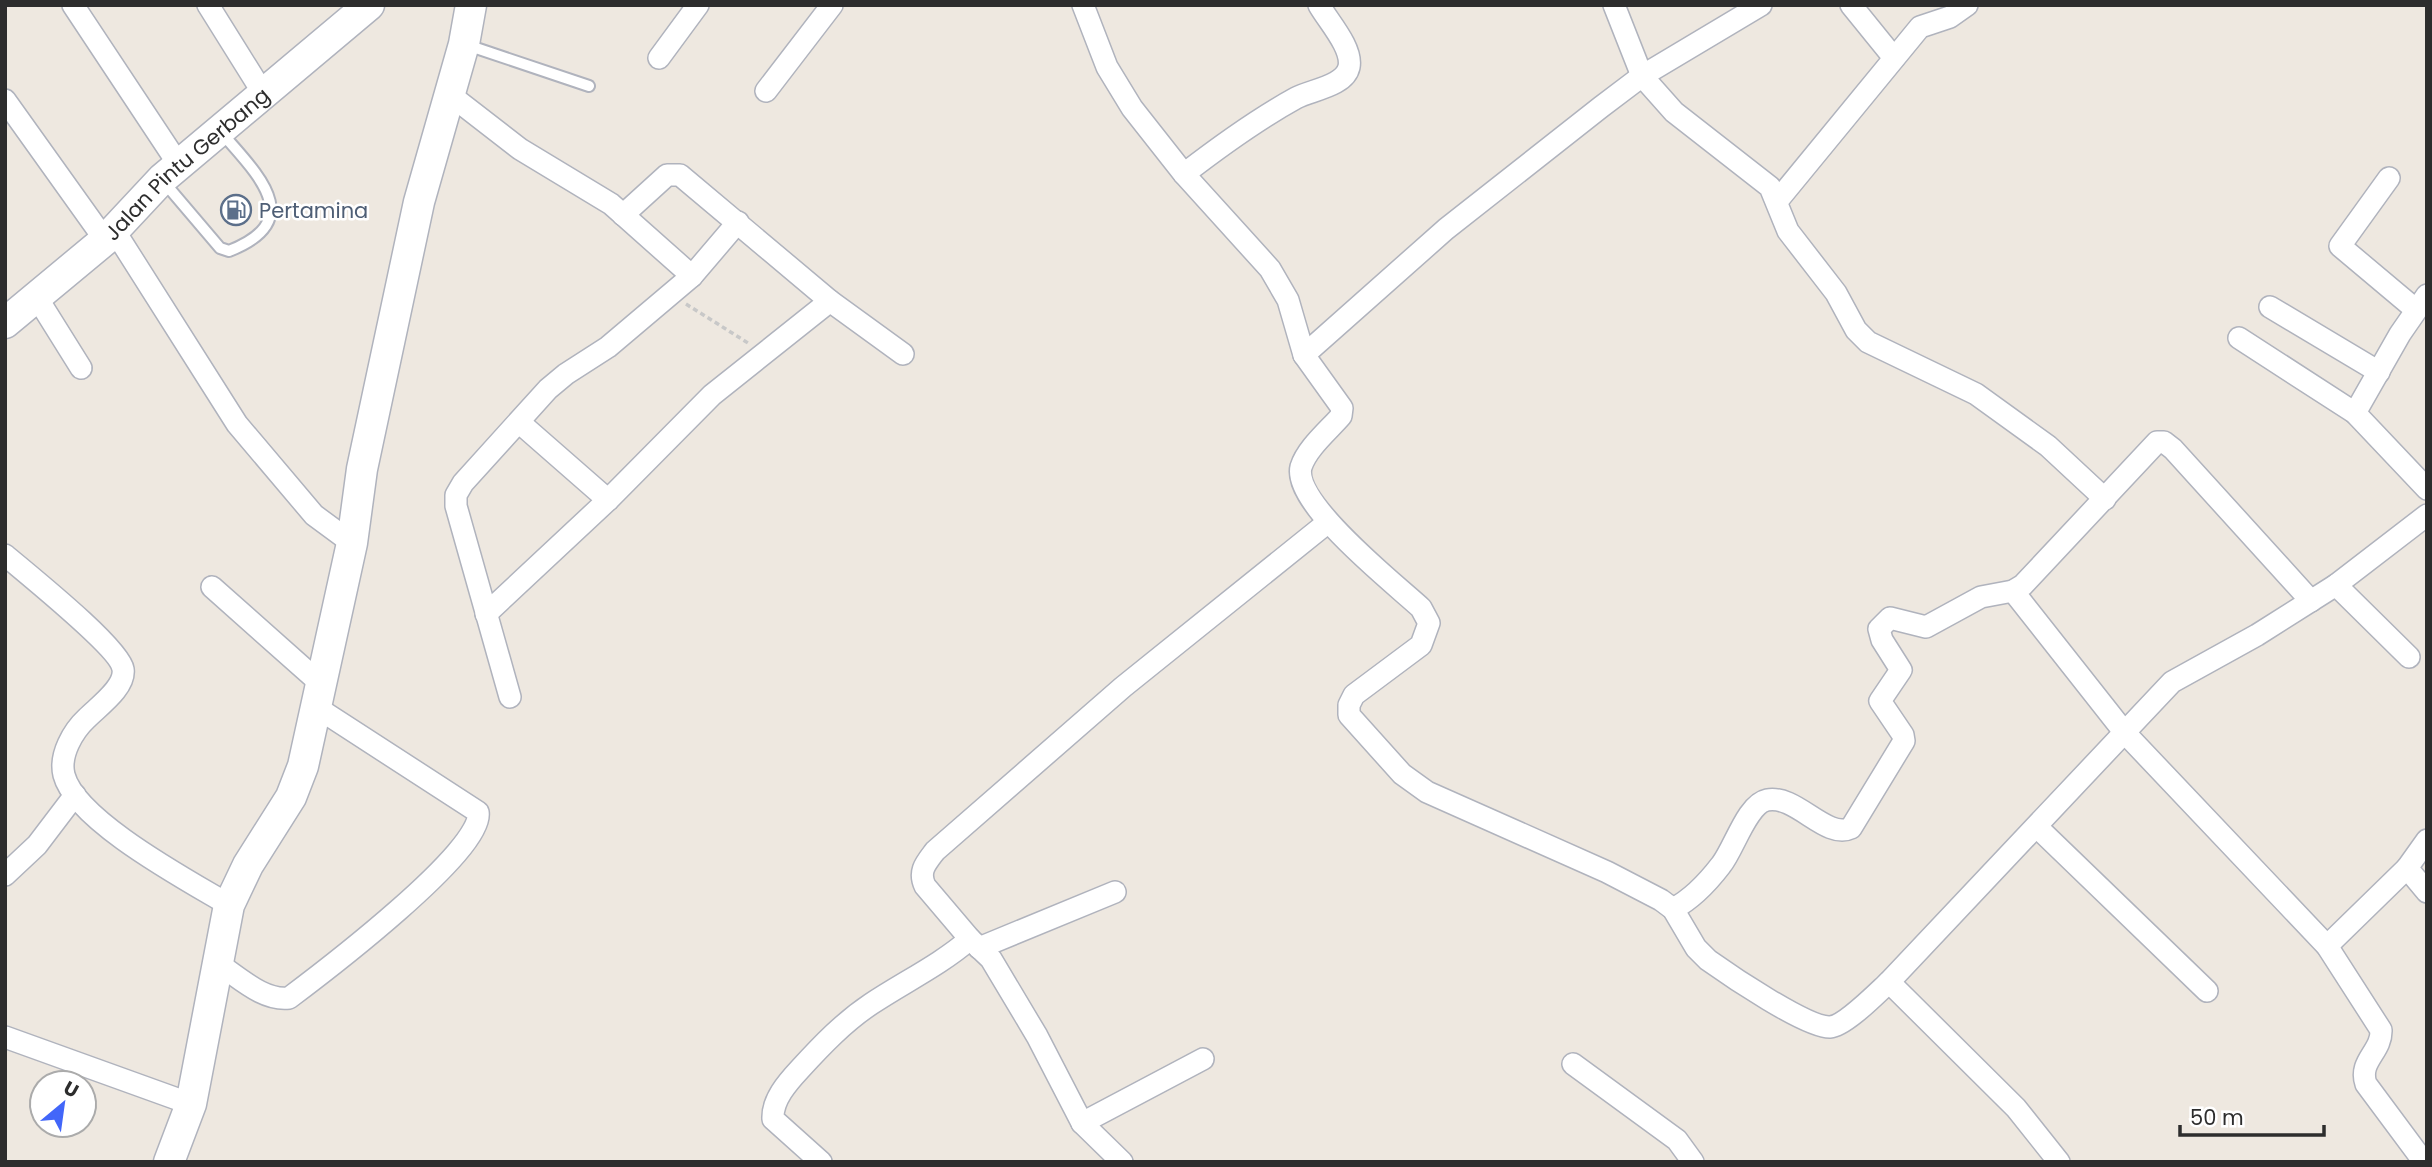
<svg xmlns="http://www.w3.org/2000/svg" width="2432" height="1167" font-family="Poppins,sans-serif">
<rect width="100%" height="100%" fill="#eee8e0"/>
<g fill="none" stroke-linecap="round" stroke-linejoin="round">
<g stroke="#b0b3bd" stroke-width="14">
<g id="lane">
<path d="M467,45L589,86"/>
<path d="M163,181L220,248L229,251C308,220 257,174 220,131"/>
</g>
</g>
<g stroke="#b0b3bd" stroke-width="24">
<g id="street">
<path d="M73,5L179,165"/>
<path d="M208,5L263,93"/>
<path d="M1083,5L1107,67L1132,108L1184,174L1270,269L1288,300L1304,355L1342,408L1341,416C1329,430 1307,448 1301,467C1292,503 1395,584 1421,608L1429,623L1421,645L1354,695L1349,705V715L1402,774L1427,792L1607,872L1661,900L1673,909L1696,948L1708,960C1729,975 1807,1028 1830,1027C1845,1026 1877,993 1889,982L2172,682L2257,635L2336,585L2427,515"/>
<path d="M1614,5L1642,76L1674,112L1770,187L1788,231L1836,293L1856,330L1868,342L1976,394L2048,446L2105,499"/>
<path d="M1851,5L1894,58"/>
<path d="M659,58L698,5"/>
<path d="M766,91L832,5"/>
<path d="M449,94L520,149L611,204L692,276"/>
<path d="M5,100L105,240"/>
<path d="M1184,174C1219,147 1256,120 1296,98C1311,90 1345,86 1349,67C1353,48 1328,21 1319,5"/>
<path d="M2389,178L2340,246L2415,309"/>
<path d="M1778,200L1920,27L1950,17L1967,5"/>
<path d="M623,215L667,175H680L830,301L903,354"/>
<path d="M114,230L237,424L314,515L352,543"/>
<path d="M36,296L81,368"/>
<path d="M2270,307L2379,372"/>
<path d="M2239,338L2355,413L2427,489"/>
<path d="M1304,355L1446,229L1601,107L1642,76L1761,5"/>
<path d="M2355,413L2400,334L2427,295"/>
<path d="M520,423L608,500"/>
<path d="M5,555C26,573 120,648 123,669C126,687 99,706 87,718C73,731 59,755 64,775C76,821 189,881 229,905"/>
<path d="M2336,585L2409,657"/>
<path d="M212,587L320,683"/>
<path d="M2013,591L2125,733L2327,946L2381,1030C2382,1052 2358,1061 2366,1084L2424,1162"/>
<path d="M486,614L608,500L712,395L830,301"/>
<path d="M510,697L456,506V495L463,483L548,389L566,374L608,347L692,276L738,222"/>
<path d="M2037,827L2207,991"/>
<path d="M2407,868L2427,840"/>
<path d="M5,875L37,845L75,795"/>
<path d="M1673,909C1692,899 1708,882 1721,865C1734,849 1747,804 1767,800C1796,794 1826,840 1851,828L1904,741L1903,735L1880,701L1901,670L1882,640L1879,629L1890,618L1926,627L1981,597L2013,591L2023,585L2157,442H2164L2173,449L2311,601"/>
<path d="M970,939L991,959L1037,1036L1082,1123L1122,1162"/>
<path d="M2327,946L2407,868L2427,892"/>
<path d="M979,948L1115,892"/>
<path d="M220,965C241,979 264,1001 289,998C321,974 486,849 478,812L316,707"/>
<path d="M1889,982L2016,1108L2059,1162"/>
<path d="M5,1037L191,1104"/>
<path d="M1573,1064L1677,1140L1693,1162"/>
<path d="M1082,1123L1203,1059"/>
<path d="M821,1162L773,1119C772,1100 787,1083 800,1069C822,1045 844,1022 871,1004C904,982 940,965 970,939L925,886C918,871 926,863 935,851L1123,687L1327,523"/>
</g>
</g>
<g stroke="#b0b3bd" stroke-width="33">
<g id="secondary">
<path id="s1" d="M5,323L105,240L162,179L369,5"/>
<path d="M169,1162L191,1104L229,905L248,865L291,797L303,766L352,543L362,469L419,202L464,44L471,5"/>
</g>
</g>
<path stroke="#c8c8c8" stroke-width="3.5" stroke-dasharray="5 3.5" stroke-linecap="butt" d="M686,304L748,343"/>
<use href="#lane" stroke="#fff" stroke-width="10"/>
<use href="#street" stroke="#fff" stroke-width="21"/>
<use href="#secondary" stroke="#fff" stroke-width="30"/>
</g>
<defs>
<g id="fuel-ring" transform="scale(1.575)"><circle r="9.5" fill="#fff" stroke="#5c6f8a" stroke-width="1.5"/><path d="M-5.5-6h7V0h2V4h1.3V-2.5L3-4.5l.8-.8L6-3V5H2.5V1h-1V6h-7ZM-4.2-4.7v3.2H.2V-4.7Z" fill="#5c6f8a"/></g>
</defs>
<g fill-rule="evenodd">
<use href="#fuel-ring" x="236" y="210"/>
</g>
<g text-anchor="middle" dominant-baseline="central" stroke-width="5" stroke-linejoin="round" paint-order="stroke">
<g font-size="21" fill="#2d2d2d" stroke="#fff">
<text stroke="none"><textPath href="#s1" startOffset="242">Jalan Pintu Gerbang</textPath></text>
</g>
<g font-size="21" fill="#4e5e75" stroke="#fff" text-anchor="start">
<text x="259" y="210">Pertamina</text>
</g>
</g>
<rect width="2432" height="1167" fill="none" stroke="#2d2d2d" stroke-width="14"/>
<g transform="translate(63 1104) rotate(29)"><circle r="33" fill="#ffffff" stroke="#ababab" stroke-width="2"/>
<path d="M0-5L12 26L0 18L-12 26Z" fill="#4266f9"/>
<text y="-10" font-size="19" font-weight="bold" text-anchor="middle" fill="#2d2d2d">U</text>
</g>
<path d="M2180 1125v10h144v-10" fill="none" stroke="#2d2d2d" stroke-width="3.5"/>
<text x="2190" y="1125" font-size="21" fill="#2d2d2d" stroke="#ffffff" stroke-width="5" paint-order="stroke">50 m</text>
</svg>
